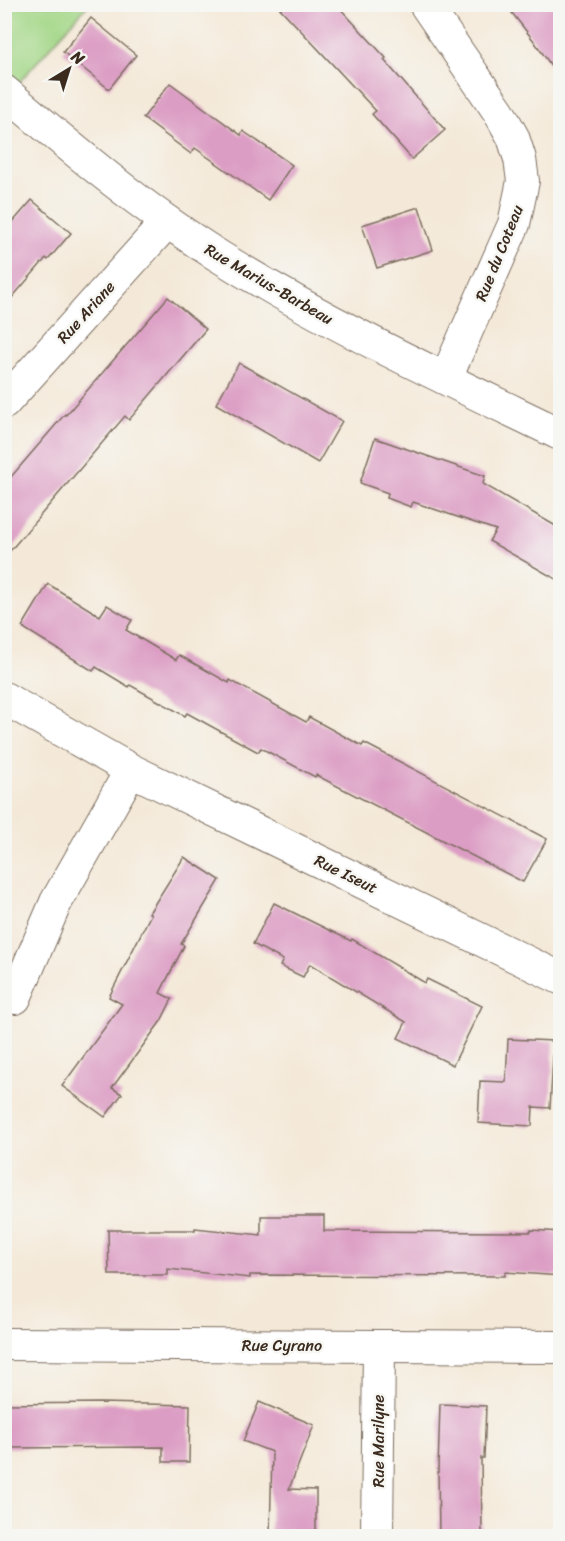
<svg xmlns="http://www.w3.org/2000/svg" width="565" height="1541" font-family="Sriracha,sans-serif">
<rect width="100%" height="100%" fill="#f6f6f2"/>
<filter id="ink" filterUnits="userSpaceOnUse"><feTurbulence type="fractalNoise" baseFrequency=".0167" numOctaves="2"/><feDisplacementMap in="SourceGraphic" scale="12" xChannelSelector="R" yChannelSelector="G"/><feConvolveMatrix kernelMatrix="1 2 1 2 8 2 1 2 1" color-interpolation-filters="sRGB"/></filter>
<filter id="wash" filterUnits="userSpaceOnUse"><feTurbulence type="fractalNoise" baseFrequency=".008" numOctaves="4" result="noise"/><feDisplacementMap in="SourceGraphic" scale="24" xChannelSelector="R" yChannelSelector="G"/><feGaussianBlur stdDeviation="1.35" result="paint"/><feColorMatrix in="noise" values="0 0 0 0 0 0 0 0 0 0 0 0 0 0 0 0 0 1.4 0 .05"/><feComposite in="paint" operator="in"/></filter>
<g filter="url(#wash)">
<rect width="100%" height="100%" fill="#f4e9d8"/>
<path fill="#a3d787" stroke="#6f8052" stroke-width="1.5" d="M5,5H88L5,98Z"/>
<g id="blocks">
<g fill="#dc9dc4">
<path d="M276,4H336L386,58L384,60L445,130L412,159L372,114L376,111Z"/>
<path d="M505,4H561V80L534,41Z"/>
<path d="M91,18L136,55L109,89L63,52Z"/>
<path d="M170,83L241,135L243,131L292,165L268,200L195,148L191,154L143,118Z"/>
<path d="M32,200L71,233L48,260L46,258L4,307V232Z"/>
<path d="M419,207L433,250L377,268L362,225Z"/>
<path d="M168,297L206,329L129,420L125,416L4,558V485L65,414L66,415Z"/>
<path d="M239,363L342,421L318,463L216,404Z"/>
<path d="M375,438L485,476L483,484L561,529V582L489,541L496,530L413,502L411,507L387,498L388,493L360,483Z"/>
<path d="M48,584L100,616L107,605L132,620L126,630L176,660L179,655L229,683L230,680L306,722L309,717L362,746L364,743L547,839L523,882L316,775L315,777L261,748L258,752L187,713L185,716L130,685L129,687L96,667L93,671L22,627Z"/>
<path d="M184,857L220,880L181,944L184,946L160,993L172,999L161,1021L112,1088L122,1094L105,1117L62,1086L122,1004L109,997L151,914L149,913Z"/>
<path d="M274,903L351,941L352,939L425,983L427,979L482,1006L453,1065L398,1038L406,1022L310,964L303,977L280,966L283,960L253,944Z"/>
<path d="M508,1039L554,1041L550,1108L533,1107L532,1126L478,1123L480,1081L506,1082Z"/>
<path d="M261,1216H324V1231L531,1232V1230L561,1232V1276L505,1272V1276L250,1275V1278L168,1269V1275H109L108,1230H195V1228L261,1235Z"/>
<path d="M259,1402L314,1425L289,1489L316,1490V1536H270L272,1452L243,1441Z"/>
<path d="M101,1403L190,1405L189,1462H163V1447L4,1448V1404Z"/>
<path d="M440,1404L486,1406L484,1458H481L482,1536H439L438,1469Z"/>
</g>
</g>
</g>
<g filter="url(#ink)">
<use href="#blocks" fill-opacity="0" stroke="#7c6d5f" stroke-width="1.5"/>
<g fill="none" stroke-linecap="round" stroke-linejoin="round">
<g stroke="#7c6d5f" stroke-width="34">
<g id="minor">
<path d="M425,4L499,112L513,137L520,159L523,181L514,224L446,378"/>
<path d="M4,91C72,149 141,207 217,255C327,324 444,378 560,434"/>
<path d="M4,403L167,222"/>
<path d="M4,698L131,770L560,978"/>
<path d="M15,998L56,902L131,770"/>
<path d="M4,1344L560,1347"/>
<path d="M377,1536L379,1346"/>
</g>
</g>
<use href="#minor" stroke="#fff" stroke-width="32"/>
</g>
</g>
<g text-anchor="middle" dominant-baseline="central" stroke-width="5" stroke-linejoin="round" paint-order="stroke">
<g font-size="16" fill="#3b2a1e" stroke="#f6f6f2">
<text transform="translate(499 253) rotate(-68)">Rue du Coteau</text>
<text transform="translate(269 284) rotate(30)">Rue Marius-Barbeau</text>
<text transform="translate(86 312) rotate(-48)">Rue Ariane</text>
<text transform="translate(346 874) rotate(26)">Rue Iseut</text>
<text x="282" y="1345">Rue Cyrano</text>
<text transform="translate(378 1441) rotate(-90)">Rue Marilyne</text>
</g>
</g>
<rect width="565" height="1541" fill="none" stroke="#f6f6f2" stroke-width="24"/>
<g transform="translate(69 69) rotate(38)" stroke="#f6f6f2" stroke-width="4.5" paint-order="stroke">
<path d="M0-4.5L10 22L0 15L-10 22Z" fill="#3b2a1e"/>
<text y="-9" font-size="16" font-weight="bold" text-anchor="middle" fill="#3b2a1e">N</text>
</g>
</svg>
